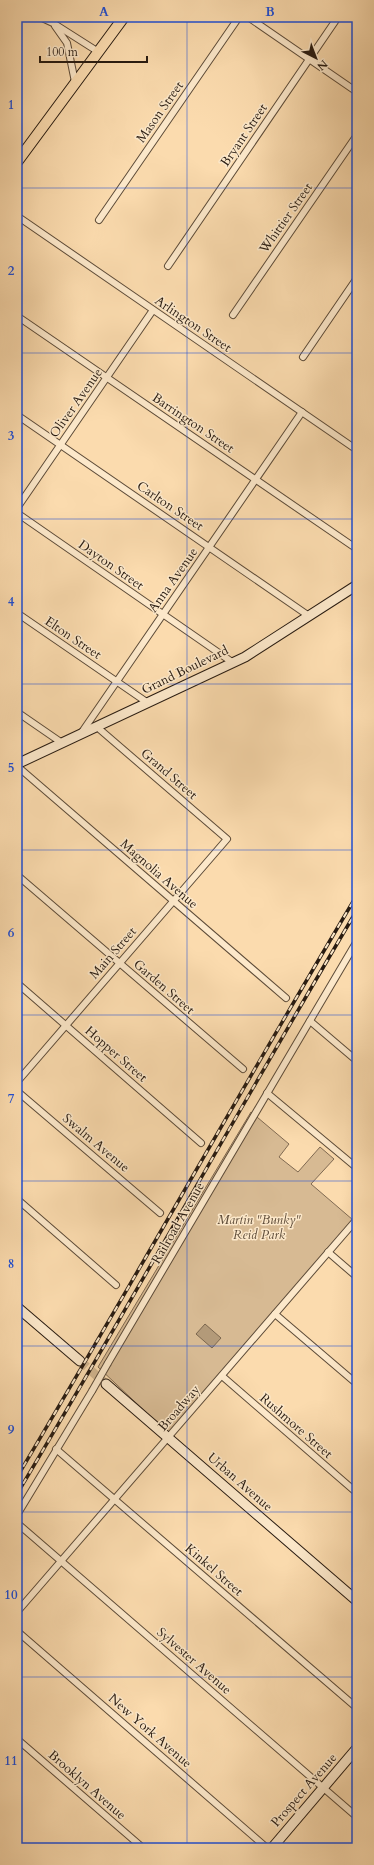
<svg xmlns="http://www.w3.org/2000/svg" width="374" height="1865" font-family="Cardo,serif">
<rect width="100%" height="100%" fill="#fbdbae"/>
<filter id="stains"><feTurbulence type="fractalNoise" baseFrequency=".005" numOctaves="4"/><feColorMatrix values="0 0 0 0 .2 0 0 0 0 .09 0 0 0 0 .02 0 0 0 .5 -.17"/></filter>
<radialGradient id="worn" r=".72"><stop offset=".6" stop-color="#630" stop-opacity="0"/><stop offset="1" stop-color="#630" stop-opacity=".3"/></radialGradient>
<path fill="#d7ba93" stroke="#806a52" d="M251,1112L289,1144L279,1157L298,1172L320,1147L334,1159L311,1184L353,1220L168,1433L98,1367Z"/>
<path fill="#b39a79" stroke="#7b674f" d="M205,1324L221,1338L212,1348L196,1334Z"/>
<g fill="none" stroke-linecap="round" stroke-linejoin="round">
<path stroke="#d1b58f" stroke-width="9" stroke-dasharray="9 4.5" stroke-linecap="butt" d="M80,1361L106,1384"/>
<g stroke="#5d4b38" stroke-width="8">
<g id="street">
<path d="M40,17L53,23L97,51"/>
<path d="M248,17L357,92"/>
<path d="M55,26L67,43L75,82"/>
<path d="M17,216L357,450"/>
<path d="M99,220L239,17"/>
<path d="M168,266L338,17"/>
<path d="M233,315L357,135"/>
<path d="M17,316L357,549"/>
<path d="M303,357L357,278"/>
<path d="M17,415L309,616"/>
<path d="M17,508L153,310"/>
<path d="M17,513L232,662"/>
<path d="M17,613L148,703"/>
<path d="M17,712L62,743"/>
<path d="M82,732L302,412"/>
<path d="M17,766L286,998"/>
<path d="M17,875L243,1069"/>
<path d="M17,983L201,1143"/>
<path d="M310,1021L357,1061"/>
<path d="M17,1082L227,839L97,727"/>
<path d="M17,1091L160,1213"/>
<path d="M267,1093L357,1168"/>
<path d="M17,1199L116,1285"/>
<path d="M328,1252L357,1277"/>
<path d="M275,1314L357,1384"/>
<path d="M108,1363L357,941"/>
<path d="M222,1376L357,1493"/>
<path d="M56,1449L357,1708"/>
<path d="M17,1515L92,1391"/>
<path d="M17,1523L357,1817"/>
<path d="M17,1612L357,1219"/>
<path d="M17,1631L267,1848"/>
<path d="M17,1739L143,1848"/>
<path d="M17,1847L18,1848"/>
</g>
</g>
<g stroke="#281b11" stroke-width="11">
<g id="secondary">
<path d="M17,764L245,657L357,585"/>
<path d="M17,1307L80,1361"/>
<path d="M106,1384L357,1601"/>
<path d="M272,1848L357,1748"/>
</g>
</g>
<g stroke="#281b11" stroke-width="12">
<path id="primary" d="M17,162L124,17"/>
</g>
<use href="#street" stroke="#fce8ca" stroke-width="6"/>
<use href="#secondary" stroke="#fce8ca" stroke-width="9"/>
<use href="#primary" stroke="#fbdbae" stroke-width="10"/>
<g stroke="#281b11" stroke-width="3.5">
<g id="rail">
<path d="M17,1477C132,1284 242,1088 357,895"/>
<path d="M17,1494C132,1301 242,1104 357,910"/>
</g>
</g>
<use href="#rail" stroke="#fce8ca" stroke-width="2" stroke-dasharray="6" stroke-linecap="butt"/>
<g stroke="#5d4b38" stroke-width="8" stroke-linecap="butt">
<path id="street-bridge" d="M92,1391L108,1363"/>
</g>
<use href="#street-bridge" stroke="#fce8ca" stroke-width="6"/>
</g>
<path fill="none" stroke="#1d4ed8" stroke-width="1" stroke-opacity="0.55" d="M187,17V1848M17,188H357M17,353H357M17,519H357M17,684H357M17,850H357M17,1015H357M17,1181H357M17,1346H357M17,1512H357M17,1677H357"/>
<g text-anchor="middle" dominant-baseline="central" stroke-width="3" stroke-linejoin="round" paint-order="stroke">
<g font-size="13" fill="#281b11" stroke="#fce8ca">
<text transform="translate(160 112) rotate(-55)">Mason Street</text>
<text transform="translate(244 135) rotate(-56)">Bryant Street</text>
<text transform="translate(286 218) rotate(-55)">Whittier Street</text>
<text transform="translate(193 324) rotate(34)">Arlington Street</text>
<text transform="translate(76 403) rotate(-55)">Oliver Avenue</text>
<text transform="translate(193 423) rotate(34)">Barrington Street</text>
<text transform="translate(170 506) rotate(34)">Carlton Street</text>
<text transform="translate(111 565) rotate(35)">Dayton Street</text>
<text transform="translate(173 580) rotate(-55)">Anna Avenue</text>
<text transform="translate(73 638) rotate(34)">Elton Street</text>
<text transform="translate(185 670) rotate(-26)">Grand Boulevard</text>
<text transform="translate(169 774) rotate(41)">Grand Street</text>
<text transform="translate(159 874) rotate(41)">Magnolia Avenue</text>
<text transform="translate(113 953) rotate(-49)">Main Street</text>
<text transform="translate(164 987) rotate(41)">Garden Street</text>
<text transform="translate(116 1054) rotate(41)">Hopper Street</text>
<text transform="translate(96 1143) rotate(40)">Swalm Avenue</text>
<text transform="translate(178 1223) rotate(-60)">Railroad Avenue</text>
<text transform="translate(179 1408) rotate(-49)">Broadway</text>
<text transform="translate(296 1426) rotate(41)">Rushmore Street</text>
<text transform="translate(240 1482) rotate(41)">Urban Avenue</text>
<text transform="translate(214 1570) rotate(41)">Kinkel Street</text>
<text transform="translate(194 1661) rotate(41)">Sylvester Avenue</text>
<text transform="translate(150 1731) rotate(41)">New York Avenue</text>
<text transform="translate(87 1785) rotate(41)">Brooklyn Avenue</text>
<text transform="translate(304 1790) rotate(-49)">Prospect Avenue</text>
</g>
<g font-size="13" font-style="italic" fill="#5d4b38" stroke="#fce8ca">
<text x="259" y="1220">Martin "Bunky"<tspan x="259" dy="15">Reid Park</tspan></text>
</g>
</g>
<rect width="374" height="1865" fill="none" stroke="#fbdbae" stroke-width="44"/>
<g transform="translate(316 58) rotate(138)" stroke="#fce8ca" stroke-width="3" paint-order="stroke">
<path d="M0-3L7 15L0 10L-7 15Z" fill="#281b11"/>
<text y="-6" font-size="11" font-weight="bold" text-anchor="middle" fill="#281b11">N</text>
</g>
<path d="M40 56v6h107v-6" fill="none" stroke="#281b11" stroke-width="2"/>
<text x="46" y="56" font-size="12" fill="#281b11" stroke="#fce8ca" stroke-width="3" paint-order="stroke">100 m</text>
<rect x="22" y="22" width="330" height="1821" fill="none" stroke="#1d4ed8" stroke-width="1.5"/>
<g font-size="13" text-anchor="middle" font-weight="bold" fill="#1d4ed8">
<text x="104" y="16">A</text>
<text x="270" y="16">B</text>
<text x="11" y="109">1</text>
<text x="11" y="275">2</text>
<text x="11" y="440">3</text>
<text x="11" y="606">4</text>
<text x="11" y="772">5</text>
<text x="11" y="937">6</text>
<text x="11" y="1103">7</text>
<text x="11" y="1268">8</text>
<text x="11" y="1434">9</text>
<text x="11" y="1599">10</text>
<text x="11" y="1765">11</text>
</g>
<rect width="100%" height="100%" filter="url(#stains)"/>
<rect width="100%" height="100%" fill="url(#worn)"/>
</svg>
